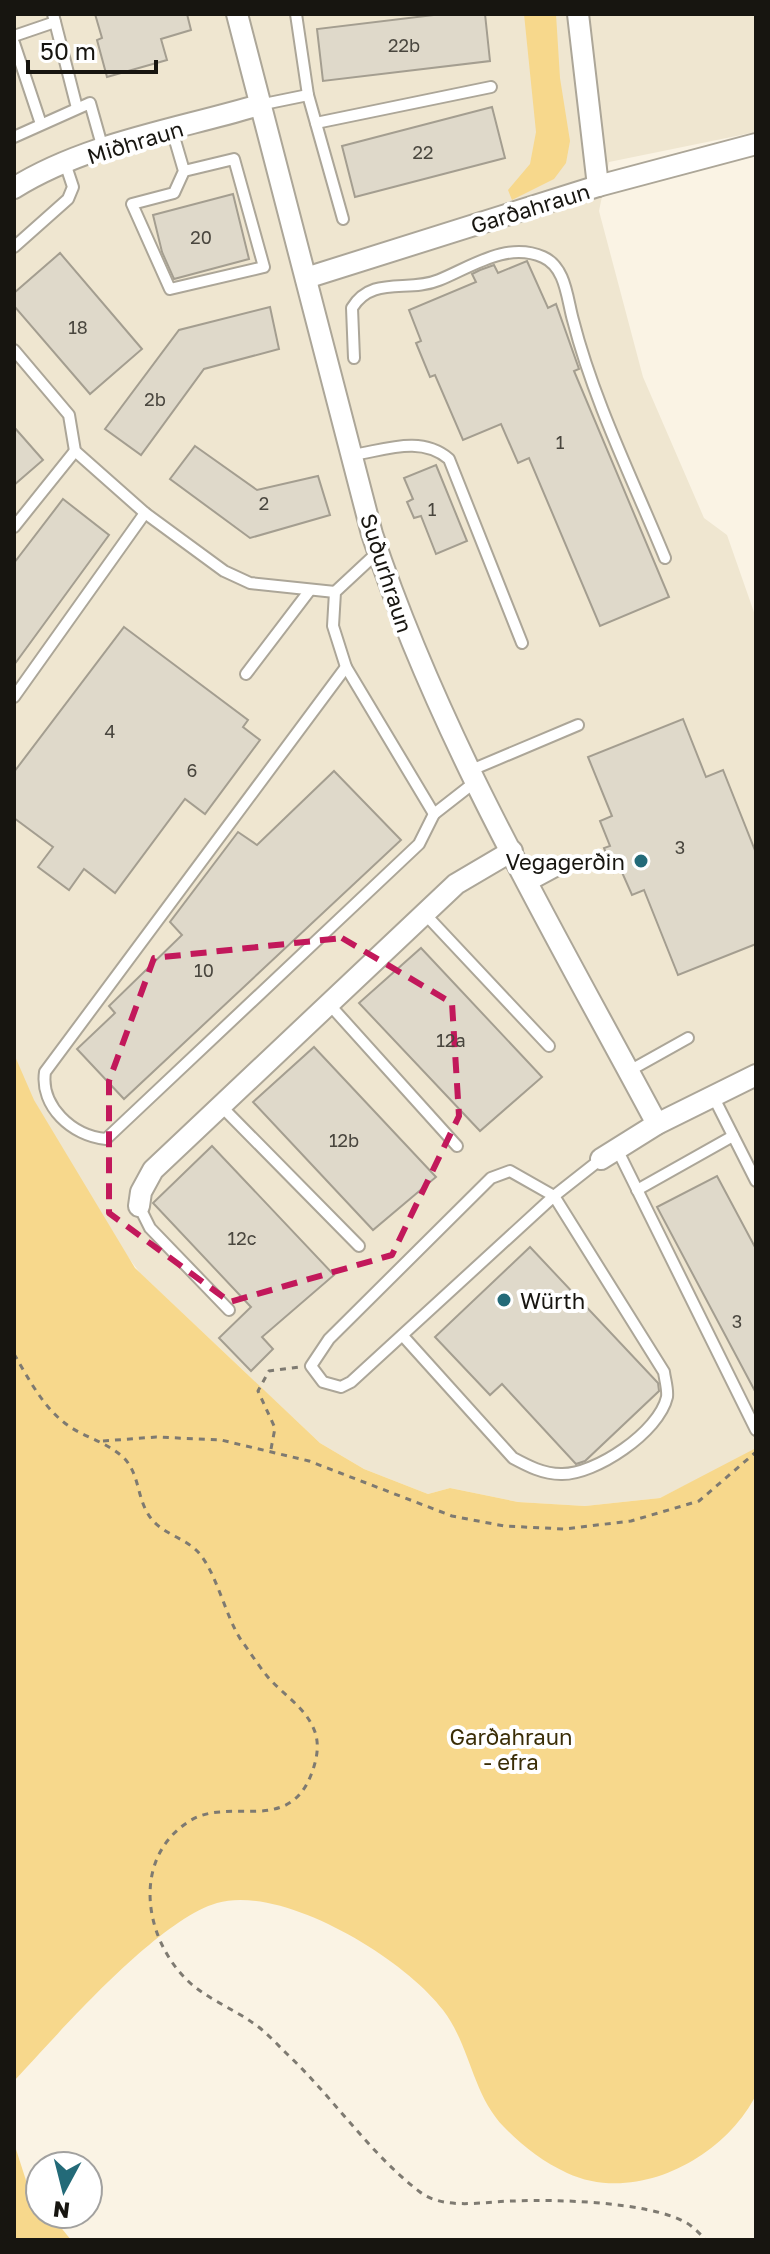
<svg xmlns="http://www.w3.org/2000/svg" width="770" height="2254" font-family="'Golos Text',sans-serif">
<rect width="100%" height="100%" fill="#faf3e4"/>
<path fill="#efe6d0" d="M14,14H756V132L609,162L599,211L643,377L704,518L727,535L756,618V1483L704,1476L660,1498L585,1506L518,1502L450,1488L428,1494L364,1469L320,1443L140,1273L14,1105Z"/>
<g fill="#f7d88c">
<path d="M524,14H556L560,78L570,141L566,163L554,179L512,200L508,190L530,164L536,132Z"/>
<path d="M14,1054L34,1100L135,1268L320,1443L364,1469L428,1494L450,1488L518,1502L585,1506L660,1498L756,1448V2095C724,2158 636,2205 567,2173C543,2162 522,2146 504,2127C472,2094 471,2047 443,2010C405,1959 283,1884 217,1903C156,1921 60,2032 14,2081Z"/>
<path d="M14,2143L31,2196L40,2204V2214H50L71,2240H14Z"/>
</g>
<g fill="#dfd9ca" stroke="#a49e90" stroke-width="2">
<path d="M95,14H187L191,30L161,39L167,60L107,77L97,40L102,38Z"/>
<path d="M442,14H485L490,61L323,81L317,29Z"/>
<path d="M492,107L505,158L355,197L342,146Z"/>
<path d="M233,194L249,259L174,279L162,252L153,215Z"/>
<path d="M60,253L142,349L90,394L14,306V293Z"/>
<path d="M527,261L548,308L556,304L579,369L574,371L669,597L600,626L529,458L518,463L501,424L463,440L435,375L430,377L416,343L421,341L409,310L476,282L472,274L480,270L494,265L498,273Z"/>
<path d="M270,307L279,349L204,369L141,455L105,429L179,330Z"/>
<path d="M14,427L43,460L14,485Z"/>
<path d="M195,446L257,490L318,476L330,515L250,538L170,479Z"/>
<path d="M436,465L467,541L436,554L421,516L414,518L407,502L413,499L404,478Z"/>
<path d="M63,499L109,535L14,665V563Z"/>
<path d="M124,627L248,720L243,727L260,740L205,814L185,799L115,893L84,869L69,890L38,867L53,847L14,818V772Z"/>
<path d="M683,719L706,777L723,770L756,853V944L678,975L644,890L632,895L621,870L614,873L604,848L610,846L600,821L612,816L588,757Z"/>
<path d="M334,771L401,840L124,1099L77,1049L115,1013L109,1006L182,935L170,922L238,832L257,845Z"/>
<path d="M421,948L542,1077L480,1131L359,1003Z"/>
<path d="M314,1047L436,1177L373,1230L253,1102Z"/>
<path d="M212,1146L334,1275L262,1337L273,1349L251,1371L219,1338L251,1307L153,1203Z"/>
<path d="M717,1176L756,1249V1393L657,1207Z"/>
<path d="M530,1247L658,1383L659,1391L585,1461L576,1464L502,1384L490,1395L435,1337Z"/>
</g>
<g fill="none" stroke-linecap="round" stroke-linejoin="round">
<g stroke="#aca698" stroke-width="14">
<g id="service">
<path d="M53,14L77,108"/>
<path d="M296,14L308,95L343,219"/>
<path d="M14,36L55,22"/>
<path d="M14,43L41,124"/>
<path d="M259,105L308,95"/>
<path d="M316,123L491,87"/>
<path d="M172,130L184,171L234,159L264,267L170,289L132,204L174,193L184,171"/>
<path d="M14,137L90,103L103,149"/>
<path d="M14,247L68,199L73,187L65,163"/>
<path d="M14,350L69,415L75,451L145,513L224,571L250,583L335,592"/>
<path d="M354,358L352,308C372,275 408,293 439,280C471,267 507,241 543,257C566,267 567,299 573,320C594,402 633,480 665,558"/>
<path d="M353,455C385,450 421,435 449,459L522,643"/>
<path d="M14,527L75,451"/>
<path d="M378,552L335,592L333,626L346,667L434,814L475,782"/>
<path d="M346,667L45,1072C40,1106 72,1136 106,1139L419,844L434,814"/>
<path d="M246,674L310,590"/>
<path d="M14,697L145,513"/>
<path d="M469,771L578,725"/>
<path d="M530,885L569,864"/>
<path d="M425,914L549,1046"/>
<path d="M329,1004L457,1146"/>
<path d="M629,1071L688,1038"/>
<path d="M713,1096L756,1181"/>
<path d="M221,1106L359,1246"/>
<path d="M617,1149L756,1430"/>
<path d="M637,1190L733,1136"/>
<path d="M139,1206L150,1228L229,1310"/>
<path d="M403,1336L513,1458C528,1466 543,1474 561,1474C595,1475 659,1432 667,1397C668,1389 665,1380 664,1372L554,1196L510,1171L491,1178L329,1339L311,1366L323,1382L341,1387L351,1382L554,1196L601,1159"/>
</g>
</g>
<g stroke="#aca698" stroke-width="24">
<g id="minor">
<path d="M237,14L372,534C441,742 554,931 657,1124"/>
<path d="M578,14L598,186"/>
<path d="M14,188C86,143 179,129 259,105"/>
<path d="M306,278L598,186L756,144"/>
<path d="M601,1159L657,1124L756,1075"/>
<path d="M139,1206L141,1192L153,1170L456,884L512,851"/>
</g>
</g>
<g stroke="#7e7a71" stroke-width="3" stroke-dasharray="6 6" stroke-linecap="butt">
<path d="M14,1354C27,1376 41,1403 61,1420C80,1437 105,1440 124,1458C139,1474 137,1495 147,1512C158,1534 184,1536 199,1553C217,1574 225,1615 241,1640C250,1652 258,1665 267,1676C283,1695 306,1707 315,1732C320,1747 316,1762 311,1775C287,1836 228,1795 188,1822C132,1859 144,1936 185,1978C203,1997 232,2008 253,2023C265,2031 276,2043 286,2053C333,2097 369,2153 420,2192C445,2211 486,2201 514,2201C558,2199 645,2202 683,2221C692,2225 699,2233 706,2240"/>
<path d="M103,1441L156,1437L221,1440L309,1461L452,1516L504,1526L564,1529L631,1521L699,1501L756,1452"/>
<path d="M271,1449L275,1428L258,1391L269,1371L299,1367"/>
</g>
<use href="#service" stroke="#fff" stroke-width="10"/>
<use href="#minor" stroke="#fff" stroke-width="20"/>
</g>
<path fill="none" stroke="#c2185b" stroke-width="6" stroke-dasharray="16 10" stroke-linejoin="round" d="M342,938L452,1003L459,1116L392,1255L230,1302L109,1213V1081L154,958Z"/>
<g fill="#236a78" stroke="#fff" stroke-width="3">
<circle cx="641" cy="861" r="8"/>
<circle cx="504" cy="1300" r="8"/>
</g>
<g text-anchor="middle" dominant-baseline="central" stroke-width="8" stroke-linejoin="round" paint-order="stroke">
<g font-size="18" fill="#49463e">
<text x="404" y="45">22b</text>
<text x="423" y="152">22</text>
<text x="201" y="237">20</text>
<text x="78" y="327">18</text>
<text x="155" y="399">2b</text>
<text x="560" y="442">1</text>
<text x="264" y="503">2</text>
<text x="432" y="509">1</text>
<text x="110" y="731">4</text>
<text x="192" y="770">6</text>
<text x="680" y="847">3</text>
<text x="204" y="970">10</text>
<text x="451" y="1040">12a</text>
<text x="344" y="1140">12b</text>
<text x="242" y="1238">12c</text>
<text x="737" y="1321">3</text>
</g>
<g font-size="22" fill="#171510" stroke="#fff">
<text transform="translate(135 142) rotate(-17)">Miðhraun</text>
<text transform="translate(530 208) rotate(-17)">Garðahraun</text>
<text transform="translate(387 573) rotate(72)">Suðurhraun</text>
</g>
<g font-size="22" fill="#171510" stroke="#fff" text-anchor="end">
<text x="625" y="861">Vegagerðin</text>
<text x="520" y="1300" text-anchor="start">Würth</text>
</g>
<g font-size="22" fill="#3a2d06" stroke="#fff">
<text x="511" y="1736">Garðahraun<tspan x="511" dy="25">- efra</tspan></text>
</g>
</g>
<rect width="770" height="2254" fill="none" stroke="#171510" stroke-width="32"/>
<g transform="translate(64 2190) rotate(187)"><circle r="38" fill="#ffffff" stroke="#a2a19f" stroke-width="2"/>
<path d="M0-6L14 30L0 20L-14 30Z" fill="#236a78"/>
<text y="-12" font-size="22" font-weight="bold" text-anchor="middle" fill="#171510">N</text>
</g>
<path d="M28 60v12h128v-12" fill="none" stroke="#171510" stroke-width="4"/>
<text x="40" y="60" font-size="24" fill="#171510" stroke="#ffffff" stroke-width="6" paint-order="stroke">50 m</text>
</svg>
